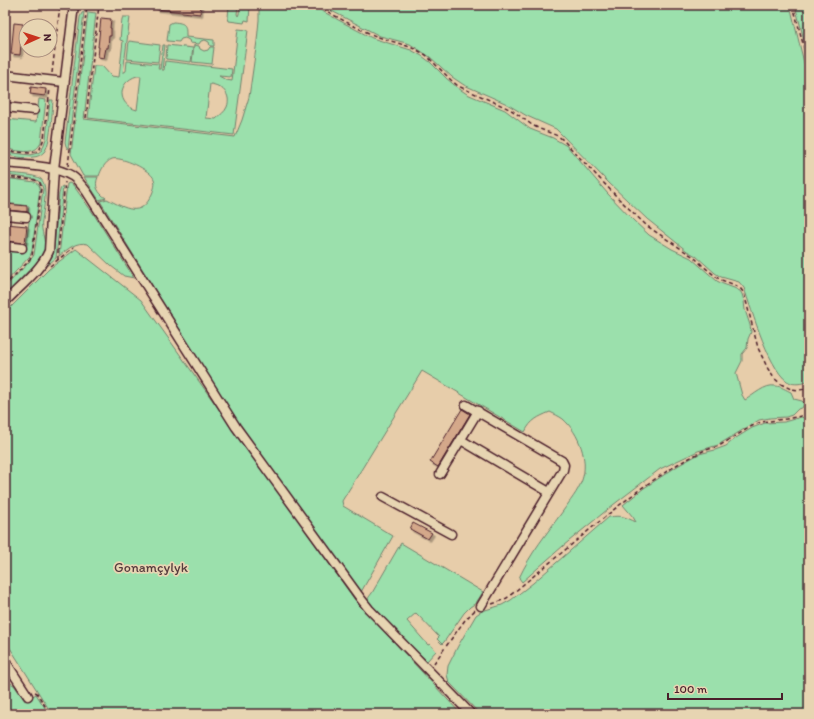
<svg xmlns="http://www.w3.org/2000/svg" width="814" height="719" font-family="Itim,sans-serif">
<defs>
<filter id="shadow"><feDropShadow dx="2.5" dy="2.5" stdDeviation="0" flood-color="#0004"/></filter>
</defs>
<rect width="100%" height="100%" fill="#e7cdaa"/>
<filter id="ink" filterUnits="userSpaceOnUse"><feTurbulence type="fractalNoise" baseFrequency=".025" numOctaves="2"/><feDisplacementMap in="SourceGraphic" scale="8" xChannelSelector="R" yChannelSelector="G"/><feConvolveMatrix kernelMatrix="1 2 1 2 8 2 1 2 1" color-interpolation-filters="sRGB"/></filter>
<g filter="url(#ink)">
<g fill="#9be0ac" stroke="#72806c" fill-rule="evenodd">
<path d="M229,5H238L237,14L238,16L239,14L240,5H242L243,6L246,5H250L249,21L245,20L244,23L229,21L228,18Z"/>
<path d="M259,5H311L355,29L372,38L411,50L422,56L430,62L446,78L458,88L467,94L505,110L530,129L553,138L567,146L608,194L633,220L649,235L672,249L691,258L717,281L723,284L734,288L740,291L742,294L744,301L745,310L750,325L751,332L748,339L747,348L742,354V361L736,373L742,395L745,400C754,395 765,384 775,386C781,386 786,390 791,392L794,399L802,401L804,403L803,407L798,409L792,415L786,417L770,418L759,420L718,445L698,451L660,469L613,505L563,546L522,582L519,578C530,554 547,533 563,511C569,502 578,492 582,480C589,460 579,433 563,419C559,416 554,414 550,412C538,417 531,420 525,432L422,371L342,501L343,506L393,536L361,592L239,425L100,201L107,199C125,208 141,219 152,194C154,189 156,184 154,179C151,170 121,156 112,159C105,162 101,170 99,176H83L71,154L88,12L96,13L84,119L235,137L242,120L249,97L257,41L259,20Z"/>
<path d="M320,5H790L806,71L809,88V381C804,383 797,385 791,383C771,377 751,308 744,288L739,282L721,277L715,273L696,256L687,251L647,219L609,183L556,129L527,116L505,103L464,85L452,77L430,57L410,44L380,36Z"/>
<path d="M795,5H809V59Z"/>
<path d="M84,12L68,149L66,146L65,142L80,17L82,13Z"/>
<path d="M123,17H130L123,73L126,71L127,61L159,64L158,69H160L163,45H165L162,70H164L165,61L232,69L231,77L219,76L226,80L232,81L238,29L248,30L234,135L88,118L94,66H102L111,76L119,77L123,41L120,40L122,19ZM137,76H141L137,110C117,105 117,82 137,76ZM210,84C221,85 232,94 227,107C225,112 220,115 216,119L206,118Z"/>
<path d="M173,22C186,23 186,25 186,37L214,40V46H210L209,42L205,40L201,41L199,44L190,43L189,40L185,38L181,39L179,42L167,41L169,24Z"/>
<path d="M129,41L160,45L158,62L127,59Z"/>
<path d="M167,45L193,48L191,62L166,59Z"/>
<path d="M194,45L199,46L200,49L204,51L208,50L210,47H214L212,64L192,62Z"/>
<path d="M39,99L46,100L41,142C36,157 17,150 5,149V112H6L5,119L36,122Z"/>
<path d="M50,100H53C52,112 51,144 44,152C41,155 37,157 33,157C24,159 14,156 5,155V152L30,155L38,153L42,150L46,139Z"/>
<path d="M5,173C14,174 34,174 41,179C49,186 43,211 42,221C40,231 47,241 44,251C43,255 40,258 38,261L5,295V287L29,262L34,255L43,189L41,183L35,179L5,175Z"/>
<path d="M84,177H98C94,186 98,193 106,198L99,200Z"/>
<path d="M5,178L35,182L39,185L40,188L32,251L30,256L5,283V249L26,247L29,222L27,221L29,206L5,203Z"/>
<path d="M69,183L73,185L93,213L134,278L124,276L111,266L88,244C76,241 68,249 59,256L67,184Z"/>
<path d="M63,186L56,258L45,267L52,256L54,248L59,194L61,187Z"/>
<path d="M76,249L141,300L355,600L461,714H52L5,640V313L49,269Z"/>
<path d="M801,417L805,418L809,421V714H480L449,682L447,675L448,666L458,646L476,615L482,611L502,605L511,600L533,583L609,517C622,515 625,517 636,522L633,517L623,505L644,488L679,465L699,454L715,450L726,446L736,438L752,428L765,423L784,422Z"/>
<path d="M401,543L483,592L476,603L470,607L464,613L444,642L442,644L437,639L439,637L416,613L407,621L428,645L430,644L436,651L427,661L392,629L368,603C367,598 370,596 372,593Z"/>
<path d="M8,682L14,685L25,701L36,694L49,714H5V683Z"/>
</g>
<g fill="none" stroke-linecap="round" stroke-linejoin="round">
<path stroke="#65848d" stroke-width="2.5" d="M808,405L809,410"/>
</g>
<g fill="#d4a88a" stroke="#4a1f2b" filter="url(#shadow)">
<path d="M156,5H201L200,14L156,9Z"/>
<path d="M101,18L111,19L110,28H111V36H109L108,48H106L104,58L98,57L99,47H98Z"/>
<path d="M14,23L23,24L20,55L11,54Z"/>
<path d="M31,87L46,89L45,96L30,94Z"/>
<path d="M6,204L27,206V212L6,210Z"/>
<path d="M6,224L27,226L25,243L5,241Z"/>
<path d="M462,409L470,414L438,467L430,462Z"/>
<path d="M413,523L432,533L428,539L410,529Z"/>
</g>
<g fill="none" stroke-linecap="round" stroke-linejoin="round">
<g stroke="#4a1f2b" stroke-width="11">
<g id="minor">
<path d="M5,75L64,82"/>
<path d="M5,107L34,110"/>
<path d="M5,163C24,165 56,166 72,176C78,180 82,186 87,192L236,427L361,599L369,609L471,714"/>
<path d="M5,215L26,217"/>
<path d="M5,246L22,248"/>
<path d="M5,302C19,287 41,270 49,251L54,169L74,5"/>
<path d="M466,405L562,461L564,465L563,470L481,606"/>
<path d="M461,440L549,492"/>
<path d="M440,474L478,411"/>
<path d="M383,497L451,534"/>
<path d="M5,660L9,667L5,674"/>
<path d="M9,667L28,696"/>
</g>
</g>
<g stroke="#4a1f2b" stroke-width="1.5" stroke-dasharray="4 3" stroke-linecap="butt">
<path d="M316,5C334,15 352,26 371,34C389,42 409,44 426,55L451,80L458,86L503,106L513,111L532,125L540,129L558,136L563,140L618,198L647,226L686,252L694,257L703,266L719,279L735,285L740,288L744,293L758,348L768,369L774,378L781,384L791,389L799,390L807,389L809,388"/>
<path d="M793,5L809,67"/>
<path d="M52,73L60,5"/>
<path d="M86,118L99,5"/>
<path d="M5,151L30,153L38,151L40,149L44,138L50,89"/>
<path d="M68,166L87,5"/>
<path d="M5,177L35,180L40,183L41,188L32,256L28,262L5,285"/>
<path d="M58,260V251L65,182"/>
<path d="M50,266L74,247"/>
<path d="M492,604L498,602L507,598L617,507L643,487L678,464L703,451L719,446L752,426L761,422L786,419L801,416H803L809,419"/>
<path d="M5,645L10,654"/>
<path d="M434,663L465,620L475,610"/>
<path d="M35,692L37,693L50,714"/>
</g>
<use href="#minor" stroke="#e7d5b2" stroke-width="8"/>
</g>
</g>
<g text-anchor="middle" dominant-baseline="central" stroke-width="3.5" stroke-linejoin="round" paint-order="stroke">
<g font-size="14" fill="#563c3e" stroke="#e7d5b2">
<text x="151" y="567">Gonamçylyk</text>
</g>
</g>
<rect width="814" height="719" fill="none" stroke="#e7d5b2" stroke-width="20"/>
<rect x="10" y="10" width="794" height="699" fill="none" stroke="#4a1f2b" stroke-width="1.5" filter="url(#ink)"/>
<g transform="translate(38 38) rotate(87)"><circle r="19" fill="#e7d5b2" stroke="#a88c7c"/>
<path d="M0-3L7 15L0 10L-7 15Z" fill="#c8321e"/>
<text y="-6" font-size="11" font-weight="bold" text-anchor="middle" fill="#4a1f2b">N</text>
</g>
<path d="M668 693v6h114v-6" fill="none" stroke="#4a1f2b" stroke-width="2"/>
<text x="674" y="693" font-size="12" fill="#4a1f2b" stroke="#e7d5b2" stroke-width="3" paint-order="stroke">100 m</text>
</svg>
